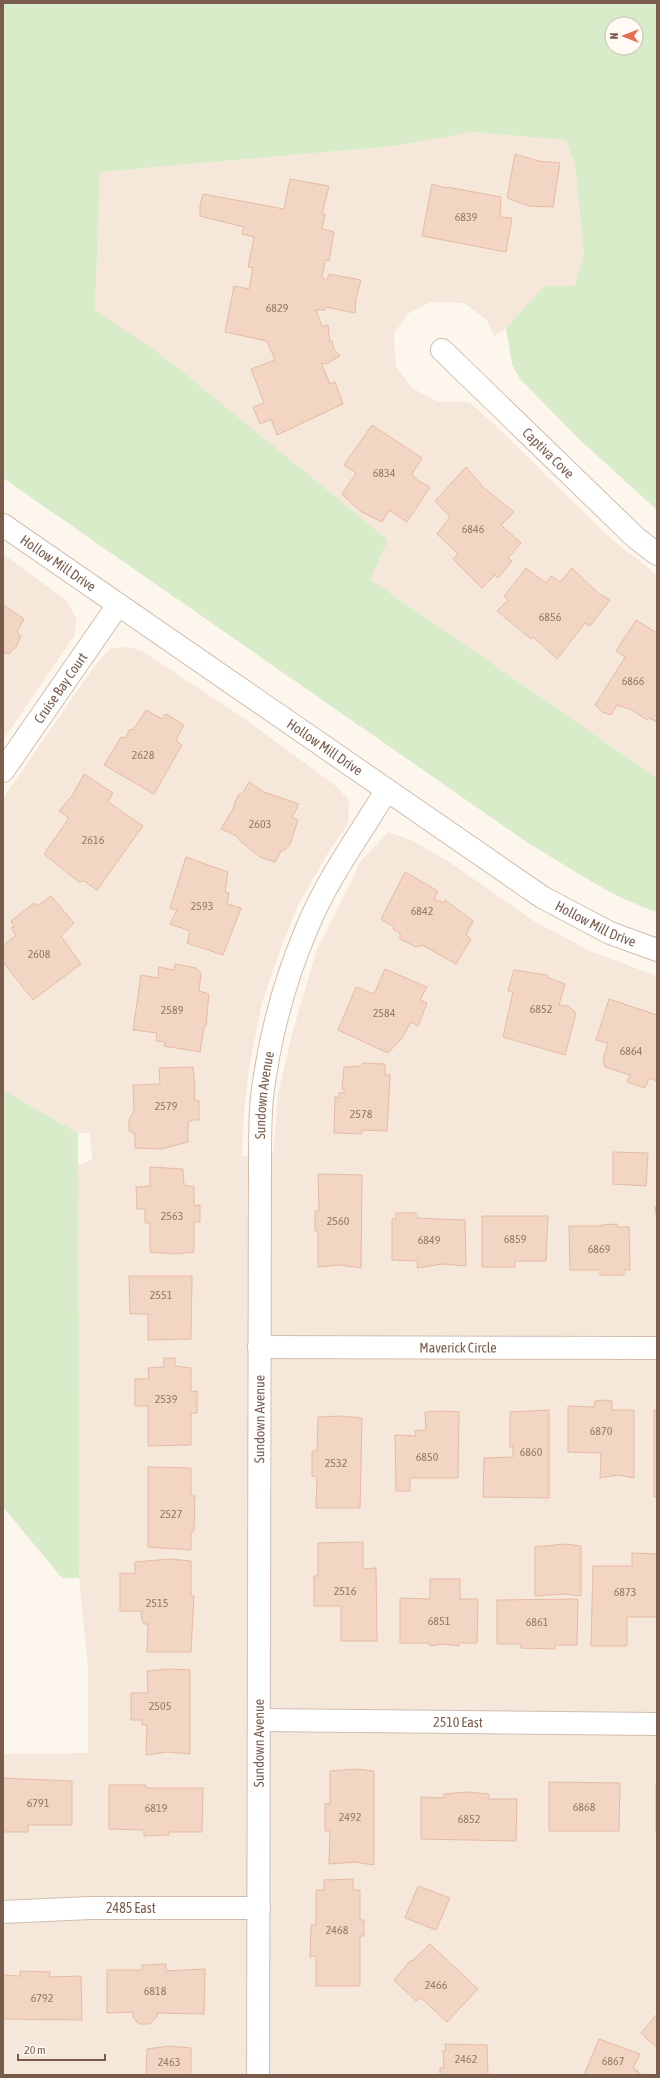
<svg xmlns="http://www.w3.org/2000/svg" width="660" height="2078" font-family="'Asap Condensed',sans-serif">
<rect width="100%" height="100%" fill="#fdf6ec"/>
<g fill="#f5e8da">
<path d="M473,132L565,140L575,164L584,252L575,286L544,287L506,328L494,336L487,320L464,303L431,302L409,313L394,333L396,367L412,388L437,401L469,402L495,425L609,537L657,575V778L370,579L95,310L100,172L394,146Z"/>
<path d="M3,554L66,600L77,620L74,636L3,740Z"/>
<path d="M128,647L142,651L239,715L335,785L349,800L348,824L332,846L299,903L281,947L262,1003L250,1063L244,1111L242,1156L273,1153L278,1094L292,1034L316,952L361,861L388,832L411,840L448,861L534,921L590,951L657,976V2075H3V1754L88,1753V1667L79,1578L78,1165L92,1160L90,1133H78L3,1090V798L96,664L111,648Z"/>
</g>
<g fill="#d8ecc9" fill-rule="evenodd">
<path d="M3,3H657V510L581,441L520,379L512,364L506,328L544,286H575L584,252L575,164L565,140L473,132L394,146L100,172L95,310L168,360L388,540L370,579L657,778V912C615,899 569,867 531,845L3,478ZM612,24H636V48H612Z"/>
<path d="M3,1090L78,1133L79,1578H62L3,1507Z"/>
</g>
<g fill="#f3d5c3" stroke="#e6bba3">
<path d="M515,154L538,161L560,163L553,207L529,206L507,198Z"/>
<path d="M290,179L329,186L322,214H325L322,229L334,232L329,261L325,260L322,278L327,280L329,274L361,280L356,299L355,313L326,307L325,310H316L322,327L328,325L330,342L332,341L334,349L340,356L326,364L321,363L330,384L335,382L343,404L277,435L271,419L260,424L253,407L264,403L251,369L275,360L267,341L225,332L234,286L249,289L253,268L248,267L254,237L242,234L244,227L200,216V206L203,194L284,209Z"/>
<path d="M432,184L446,188L447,187L501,197L500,217L512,218L506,252L422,236Z"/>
<path d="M372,425L422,458L412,474L417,480L430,487L407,522L389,510L382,522L360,511L342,494L356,473L344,465Z"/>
<path d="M466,467L483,487L514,512L501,525L521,543L508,558L512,561L498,578L495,575L482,588L453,559L458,554L437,534L450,517L435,501Z"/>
<path d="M526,568L546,583L551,576L560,582L572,568L598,593L610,600L590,626L585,623L557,659L533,637L531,639L497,611L508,600L504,596Z"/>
<path d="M3,605L24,619L17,632L21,636L16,647L9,654L5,652L3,656Z"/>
<path d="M636,620L657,633V722L649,718L647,720L632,710L617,705L611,715L602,712L595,705L625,657L616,651Z"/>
<path d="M146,710L162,719L166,714L184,725L177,737V742L182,745L154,794L104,765L121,737L125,738L130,729L133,730Z"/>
<path d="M84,774L113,793L108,802L143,826L97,890L84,881L79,882L44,854L69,818L59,811L72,796Z"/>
<path d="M249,782L264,792L299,804L292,817L298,820L290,844L285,850H282L275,862L260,857L239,840L237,836L221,829L234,807V804L239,794H242Z"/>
<path d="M186,857L228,872L225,892L229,893L227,904L241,908L223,955L187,943L190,931L170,924L177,910L170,908Z"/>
<path d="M405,872L438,891L434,899L444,903L445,900L473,921L466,935L471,939L456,964L422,945L416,947L400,939V933L393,929L394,927L381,919Z"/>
<path d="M51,896L74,923L61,936L81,964L33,1000L3,962V946L16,935L11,928L14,927L11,921L34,903L37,906Z"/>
<path d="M175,964L196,968L201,973L199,991L209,994L206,1026H204L200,1052L164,1046L165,1042L156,1041L157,1033L133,1030L141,975L158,978L159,967L174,970Z"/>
<path d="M385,969L427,987L420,1000L427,1003L418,1026L411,1022L402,1038L388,1053L338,1030L356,987L374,994Z"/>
<path d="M514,970L547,975V977L565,984L559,1005L568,1006L576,1013L565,1055L503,1037L513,992L508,991Z"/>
<path d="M609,999L657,1015V1081L649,1078L645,1088L627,1082L630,1075L605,1067L603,1059L608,1043L596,1040Z"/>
<path d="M363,1063L385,1064V1075H390L387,1131L362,1130V1134L334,1133L335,1097L339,1098V1093L344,1092L345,1090L342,1089L344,1067L362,1066Z"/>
<path d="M193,1067L195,1088L194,1100L199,1101V1120H192L188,1122V1142L162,1149L135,1148V1134L129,1131V1120L134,1111L133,1085L160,1084L159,1068Z"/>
<path d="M613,1152L648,1153L646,1186L613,1184Z"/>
<path d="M150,1167L183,1169L184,1185L194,1187V1206L200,1205V1222H194V1252L174,1254L150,1252V1223H145V1209H137L136,1187L150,1186Z"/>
<path d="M318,1174L362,1175L361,1268L339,1265L318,1267V1232L315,1231V1211H319Z"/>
<path d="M655,1207H657V1219Z"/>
<path d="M396,1213H416V1218L465,1220L466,1266L442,1264L417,1268L418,1261L392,1260V1219H396Z"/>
<path d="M482,1216H548L546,1261H515V1267H482Z"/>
<path d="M618,1224L617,1227H629L630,1270H624V1275H600V1270H570L569,1226H601V1225Z"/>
<path d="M129,1276H192L191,1339L148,1340V1314H130Z"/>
<path d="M164,1358H175V1366L191,1368V1392L197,1391V1413H191V1445L148,1446V1406H135V1379H149L148,1368L164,1367Z"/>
<path d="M603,1400L612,1401V1410H634V1478L618,1475L600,1478L601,1453L568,1452V1406L594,1407L595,1401Z"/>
<path d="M657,1409V1497H654V1410Z"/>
<path d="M549,1410V1498L483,1497L484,1458L513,1457V1446L510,1447V1412Z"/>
<path d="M443,1411L459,1412L458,1478H410V1491H396L395,1435L416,1436L415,1431L426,1430L425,1412Z"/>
<path d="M340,1416L362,1418L360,1508H316L317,1477L312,1476V1451H317L318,1417Z"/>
<path d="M148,1467L191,1468V1496H195L194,1531L191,1533V1550L148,1547Z"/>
<path d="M363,1542V1569L376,1568L377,1641H341V1606H314V1576H318V1543Z"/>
<path d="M565,1544L581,1546V1596L563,1594L535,1596V1547Z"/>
<path d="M632,1553L657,1554V1617H627V1646H591L593,1566H632Z"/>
<path d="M170,1559L191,1561V1596H194L191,1652H147L148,1624H144L142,1620L141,1613H143V1611H120V1573L135,1574V1562Z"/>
<path d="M430,1579H460V1599H478L477,1643H459V1646L444,1644L430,1646L429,1643H400V1598L430,1599Z"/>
<path d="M578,1599L577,1645H555V1649L521,1648V1644H497V1600Z"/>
<path d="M169,1669L190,1670V1754L168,1752L146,1755L147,1725H142V1720H131V1693H148L147,1671Z"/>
<path d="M355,1769L374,1771V1865L354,1862L329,1864L330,1831H325V1803L330,1804V1771Z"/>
<path d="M3,1778L72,1781V1825H28V1832H3Z"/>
<path d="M549,1782L620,1783L619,1831H549Z"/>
<rect x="656" y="1783" width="1" height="50"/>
<path d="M109,1785H146V1788H203L202,1832H169V1835L144,1836V1830L109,1829Z"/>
<path d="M466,1792L489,1794V1799H517L516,1841L421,1839V1797L444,1798V1794Z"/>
<path d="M353,1879V1890H360V1920H364V1936H360V1986H316V1956L310,1957L311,1925H316V1890H324V1880Z"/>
<path d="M418,1886L450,1898L436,1930L405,1918Z"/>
<path d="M430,1944L478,1989L447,2022L421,1998L416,2001L394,1980L410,1961H412Z"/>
<path d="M166,1964V1971L205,1969L204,2014L157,2013V2017L150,2024H139L133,2017V2012L107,2013V1970H142V1965Z"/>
<path d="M20,1971L50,1972V1977L81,1976L82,2020L3,2019V1975L20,1976Z"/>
<path d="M657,2014V2048L641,2033Z"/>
<path d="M599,2039L640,2054L633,2068L638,2071L636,2072L643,2075H584Z"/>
<path d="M445,2044L487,2045L488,2075H440V2068H444L443,2050H446Z"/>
<path d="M169,2046L191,2048V2075H146L147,2049Z"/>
</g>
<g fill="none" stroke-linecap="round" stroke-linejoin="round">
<g stroke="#d1beb0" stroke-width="24">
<g id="minor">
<path id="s1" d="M442,350L636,538L657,554"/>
<path id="s2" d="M3,525L542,897L610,933L657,950"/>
<path id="s3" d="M3,771L118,605"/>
<path id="s4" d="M259,1347L657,1348"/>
<path id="s5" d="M259,1720L657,1724"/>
<path id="s6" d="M3,1912L90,1908H259"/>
<path id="s7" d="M258,2075L260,1161C260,1140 260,1118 262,1097C269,1039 284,982 307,928C327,879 359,836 386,791"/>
</g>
</g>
<use href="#minor" stroke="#fff" stroke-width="22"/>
</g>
<g text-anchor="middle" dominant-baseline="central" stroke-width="3" stroke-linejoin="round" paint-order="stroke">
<g font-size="12" fill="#987a6a">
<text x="466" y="217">6839</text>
<text x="277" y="308">6829</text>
<text x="384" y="473">6834</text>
<text x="473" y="529">6846</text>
<text x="550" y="617">6856</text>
<text x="633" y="681">6866</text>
<text x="143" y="755">2628</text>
<text x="260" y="824">2603</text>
<text x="93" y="840">2616</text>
<text x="202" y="906">2593</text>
<text x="422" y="911">6842</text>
<text x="39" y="954">2608</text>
<text x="541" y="1009">6852</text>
<text x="172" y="1010">2589</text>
<text x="384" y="1013">2584</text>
<text x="631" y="1051">6864</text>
<text x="166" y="1106">2579</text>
<text x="361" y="1114">2578</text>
<text x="172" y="1216">2563</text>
<text x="338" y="1221">2560</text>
<text x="515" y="1239">6859</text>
<text x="429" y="1240">6849</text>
<text x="599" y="1249">6869</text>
<text x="161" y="1295">2551</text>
<text x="166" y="1399">2539</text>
<text x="601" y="1431">6870</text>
<text x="531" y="1452">6860</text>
<text x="427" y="1457">6850</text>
<text x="336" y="1463">2532</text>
<text x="171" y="1514">2527</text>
<text x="345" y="1591">2516</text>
<text x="625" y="1592">6873</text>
<text x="157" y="1603">2515</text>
<text x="439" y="1621">6851</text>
<text x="537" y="1622">6861</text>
<text x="160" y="1706">2505</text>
<text x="38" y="1803">6791</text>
<text x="584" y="1807">6868</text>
<text x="156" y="1808">6819</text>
<text x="350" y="1817">2492</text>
<text x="469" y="1819">6852</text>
<text x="337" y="1930">2468</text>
<text x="436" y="1985">2466</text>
<text x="155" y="1991">6818</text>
<text x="42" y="1998">6792</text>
<text x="466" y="2059">2462</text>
<text x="613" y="2061">6867</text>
<text x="169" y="2062">2463</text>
</g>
<g font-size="14" fill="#7a5c4d" stroke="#fffaf3">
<text stroke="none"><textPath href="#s1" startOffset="148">Captiva Cove</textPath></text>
<text stroke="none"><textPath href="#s2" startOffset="67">Hollow Mill Drive</textPath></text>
<text stroke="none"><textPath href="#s3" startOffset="101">Cruise Bay Court</textPath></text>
<text stroke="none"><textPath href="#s2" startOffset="391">Hollow Mill Drive</textPath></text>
<text stroke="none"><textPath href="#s2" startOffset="715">Hollow Mill Drive</textPath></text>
<text stroke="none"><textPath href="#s7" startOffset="980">Sundown Avenue</textPath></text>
<text stroke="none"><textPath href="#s4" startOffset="199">Maverick Circle</textPath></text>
<text stroke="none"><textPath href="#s7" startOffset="656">Sundown Avenue</textPath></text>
<text stroke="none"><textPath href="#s5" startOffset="199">2510 East</textPath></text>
<text stroke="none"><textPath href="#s7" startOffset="332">Sundown Avenue</textPath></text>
<text stroke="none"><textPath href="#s6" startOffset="128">2485 East</textPath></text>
</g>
</g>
<rect width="660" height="2078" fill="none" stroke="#7a5c4d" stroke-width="8"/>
<g transform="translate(624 36) rotate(270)"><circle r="19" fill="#fffaf3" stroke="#cabbb1"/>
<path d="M0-3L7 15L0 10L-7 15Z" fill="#e76f51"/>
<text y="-6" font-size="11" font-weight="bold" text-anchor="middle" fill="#7a5c4d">N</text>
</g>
<path d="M18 2054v6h87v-6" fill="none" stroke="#7a5c4d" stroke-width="2"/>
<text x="24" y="2054" font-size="12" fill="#7a5c4d" stroke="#fffaf3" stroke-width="3" paint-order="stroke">20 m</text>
</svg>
